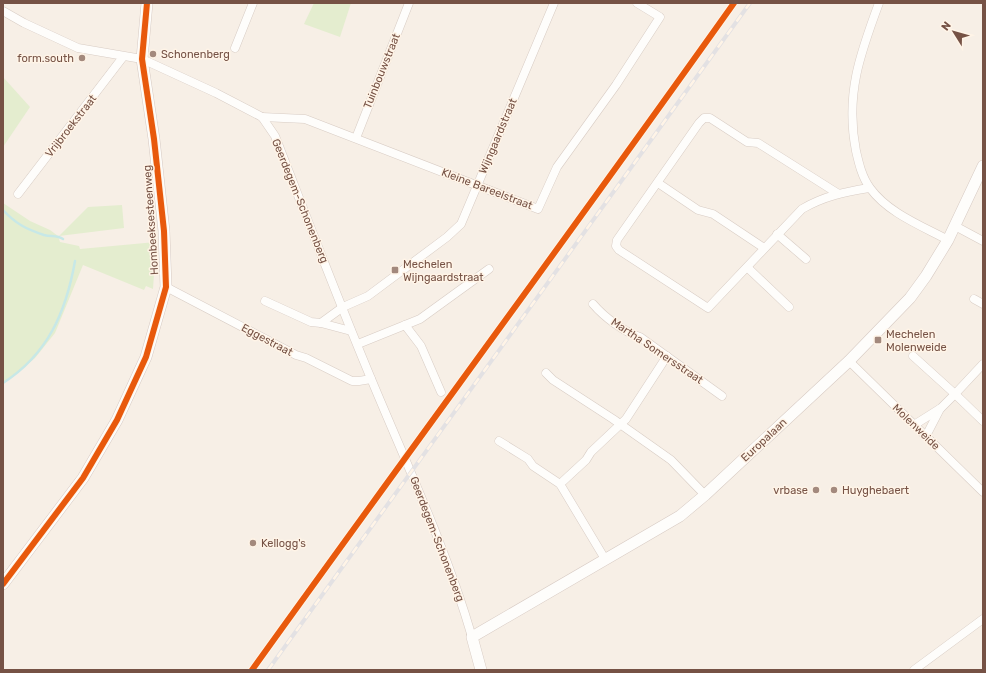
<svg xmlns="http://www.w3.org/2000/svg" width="986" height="673" font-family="Rubik,sans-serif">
<rect width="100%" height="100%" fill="#f7efe6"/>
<g fill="#e4edcf">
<path d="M314,3H351L340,37L304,24Z"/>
<path d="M3,77L30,107L3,147Z"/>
<path d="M3,203L30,221L50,230L58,236L60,242L79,246L80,249L145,243L154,242L156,245L153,289L146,286L144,290L83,265L55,333L35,358L3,384Z"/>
<path d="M122,205L124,228L59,236L88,207Z"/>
</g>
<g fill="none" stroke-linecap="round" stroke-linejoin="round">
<g stroke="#c7e8e7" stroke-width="2.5">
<path d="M3,210C16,224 26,229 44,235C51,237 57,235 63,239"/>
<path d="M3,383C48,354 66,312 75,261"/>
</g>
<g stroke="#d8ccc4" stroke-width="9">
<g id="street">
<path d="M879,3C860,54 845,95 856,151C859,164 862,177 870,188C888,213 922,226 948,240"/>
<path d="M3,11L24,23L78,48L142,59L216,93L262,117L275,136C307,218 338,300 372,381C407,465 446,548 472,637"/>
<path d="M235,48L253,3"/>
<path d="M262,117L305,119L538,209L557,167L616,85L660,17L637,3"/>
<path d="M356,138L409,3"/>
<path d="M658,183L698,210L713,214L764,248"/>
<path d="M837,193L758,143L747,142L710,118H704L699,123L617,240L616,246L619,250L708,308L802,209C824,196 845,192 869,188"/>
<path d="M18,194L123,57"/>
<path d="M955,226L983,241"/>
<path d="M777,234L806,259"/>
<path d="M748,268L789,307"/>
<path d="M166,287L296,355L306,358L352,381H359L371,379"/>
<path d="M974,299L983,304"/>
<path d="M265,301L311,322L321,323L351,331"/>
<path d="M593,304C604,317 624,332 640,337L722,396"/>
<path d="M321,323L343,307L368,296L447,237L461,224L554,3"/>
<path d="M405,325L421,346L441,392"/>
<path d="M358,344L420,319L489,269"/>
<path d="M913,356L955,394L983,364"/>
<path d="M849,361L983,492"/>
<path d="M546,373L553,380L613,419L671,460L705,495"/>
<path d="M914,425L941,408L955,394L983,421"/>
<path d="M926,436L940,409"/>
<path d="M499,441L528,459L533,466L560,484L605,559"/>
<path d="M560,484L586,460L591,452L626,419L667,356"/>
<path d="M914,670L983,619"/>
</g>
</g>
<g stroke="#d7cac3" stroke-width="12">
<g id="secondary">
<path d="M3,584L83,478L117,420L146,357L166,287L164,231L154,139L142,59L147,3"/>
<path d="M481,670L472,637L680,516L705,495L849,361L910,298L926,276L948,240L983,166"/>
</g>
</g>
<use href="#street" stroke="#fefdfb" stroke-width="8"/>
<use href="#secondary" stroke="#fefdfb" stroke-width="11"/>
<g stroke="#e3e1e3" stroke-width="4">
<path id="rail" d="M268,670L750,3"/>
</g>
<use href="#rail" stroke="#fff4e7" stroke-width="2.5" stroke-dasharray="8" stroke-linecap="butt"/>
<g stroke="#fff4e7" stroke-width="8">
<g id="cycleway">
<path d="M3,584L83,478L117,420L146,357L166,287L164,231L154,139L142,59L147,3"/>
<path d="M252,670C412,447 575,227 734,3"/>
</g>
</g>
<use href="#cycleway" stroke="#e8590c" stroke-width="6"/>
</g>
<g fill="#a3897d" stroke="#fff4e7" stroke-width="1.5">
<circle cx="153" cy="54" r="4"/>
<circle cx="82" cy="58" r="4"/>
<rect x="391" y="266" width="8" height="8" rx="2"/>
<rect x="874" y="336" width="8" height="8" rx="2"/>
<circle cx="816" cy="490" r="4"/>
<circle cx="834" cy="490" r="4"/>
<circle cx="253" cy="543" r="4"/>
</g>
<g text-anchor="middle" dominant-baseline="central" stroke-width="3" stroke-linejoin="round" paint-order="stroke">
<g font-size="11" fill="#765245" stroke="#fff4e7" text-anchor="start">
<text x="161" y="54">Schonenberg</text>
<text x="74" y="58" text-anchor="end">form.south</text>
<text x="403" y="264">Mechelen<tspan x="403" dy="13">Wijngaardstraat</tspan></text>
<text x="886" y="334">Mechelen<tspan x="886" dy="13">Molenweide</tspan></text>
<text x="808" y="490" text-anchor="end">vrbase</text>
<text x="842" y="490">Huyghebaert</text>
<text x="261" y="543">Kellogg's</text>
</g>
<g font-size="11" fill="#765245" stroke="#fff4e7">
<text transform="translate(382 71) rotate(-68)">Tuinbouwstraat</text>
<text transform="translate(71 126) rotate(-52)">Vrijbroekstraat</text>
<text transform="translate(498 136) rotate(-67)">Wijngaardstraat</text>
<text transform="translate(487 189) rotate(21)">Kleine Bareelstraat</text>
<text transform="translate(300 201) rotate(68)">Geerdegem-Schonenberg</text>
<text transform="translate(151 220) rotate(-94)">Hombeeksesteenweg</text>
<text transform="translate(267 340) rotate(28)">Eggestraat</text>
<text transform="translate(657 351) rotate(34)">Martha Somersstraat</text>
<text transform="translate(916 427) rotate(44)">Molenweide</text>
<text transform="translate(764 440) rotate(-43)">Europalaan</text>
<text transform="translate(437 539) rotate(69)">Geerdegem-Schonenberg</text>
</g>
</g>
<rect width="986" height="673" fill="none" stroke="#765245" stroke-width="8"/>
<g transform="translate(954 32) rotate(307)" stroke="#fff4e7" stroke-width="3" paint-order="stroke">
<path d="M0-3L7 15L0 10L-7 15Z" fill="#765245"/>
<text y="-6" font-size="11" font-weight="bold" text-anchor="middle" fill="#765245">N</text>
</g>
</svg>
